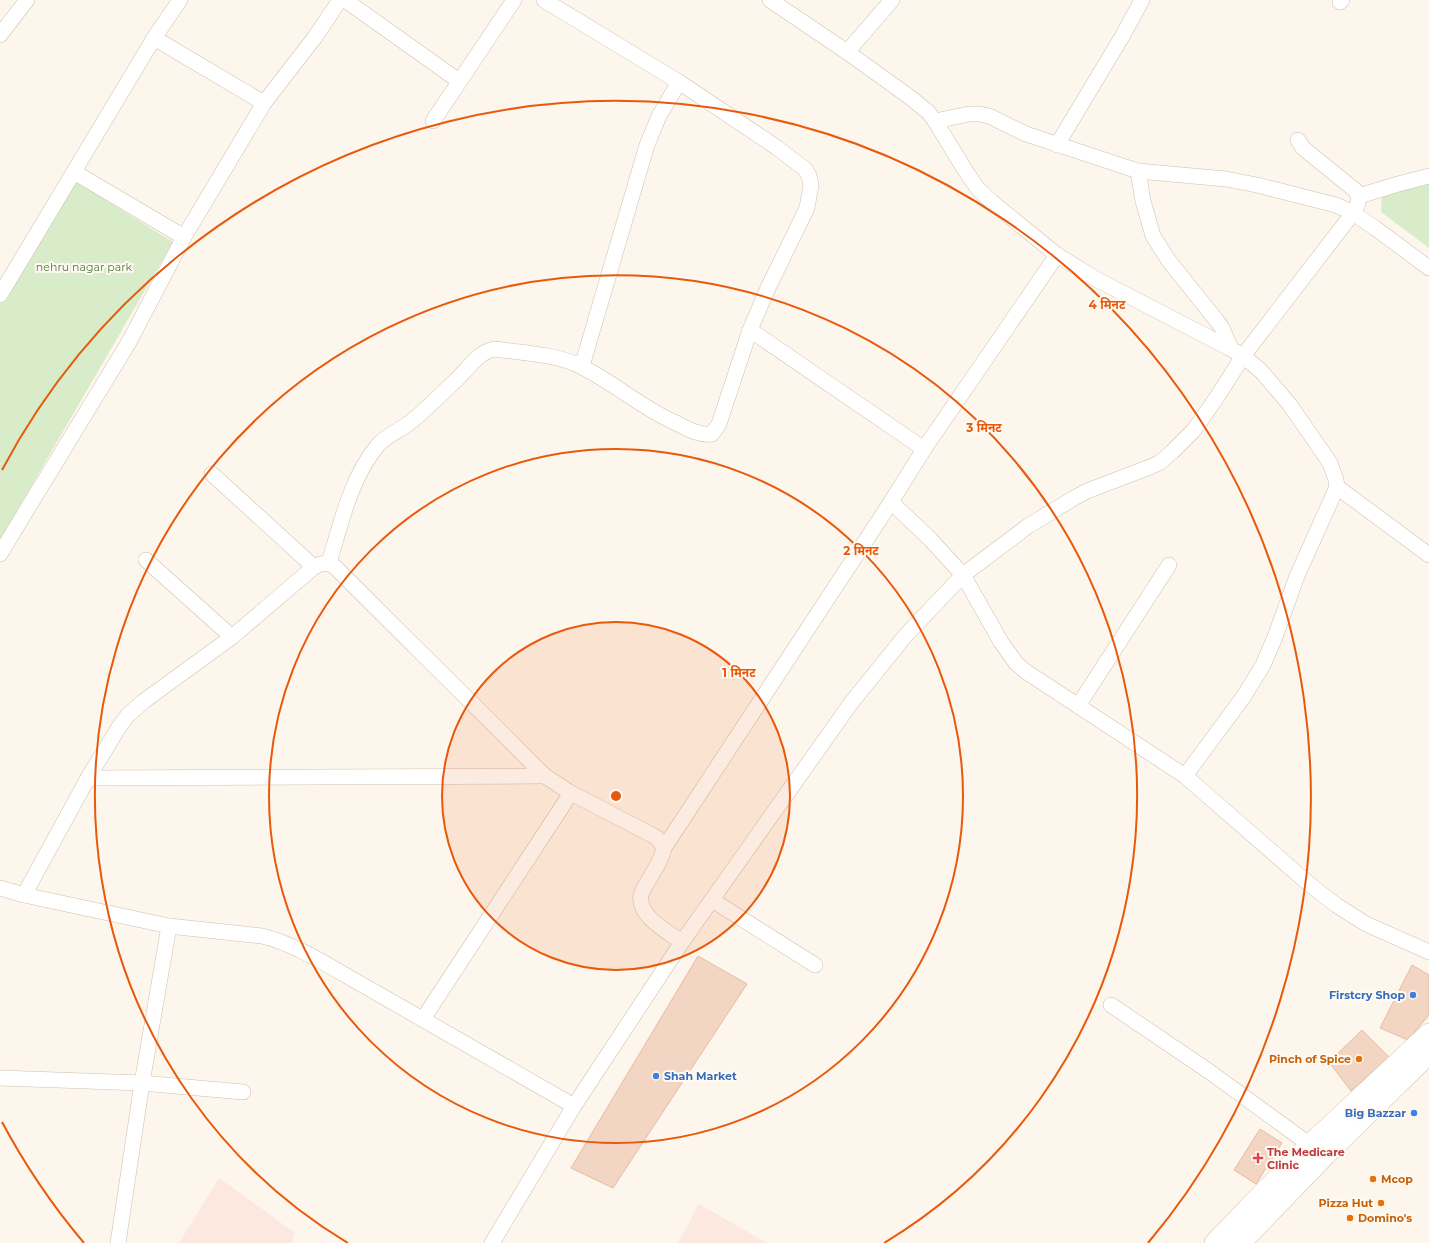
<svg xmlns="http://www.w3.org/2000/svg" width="1429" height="1243" font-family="Montserrat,'Noto Sans Devanagari',sans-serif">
<rect width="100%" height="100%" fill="#fdf6ec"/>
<g fill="#fde8e0">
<path d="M219,1178L295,1233L291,1243H179Z"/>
<path d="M699,1204L767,1243H678Z"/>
</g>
<g fill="#d8ecc9">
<path d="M1429,169V248L1381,212L1383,181Z"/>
<path d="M64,174L173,242L0,540V286Z"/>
</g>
<g fill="#f3d5c3" stroke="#e6bba3">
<path d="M698,956L747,984L613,1188L571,1168Z"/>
<path d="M1412,965L1429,975V1015L1408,1040L1380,1028Z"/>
<path d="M1362,1030L1389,1057L1351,1091L1329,1062Z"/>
<path d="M1260,1129L1282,1143L1256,1184L1234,1170Z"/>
</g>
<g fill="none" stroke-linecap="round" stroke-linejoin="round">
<g stroke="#d1beb0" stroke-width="16">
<g id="street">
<path d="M345,0L459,81"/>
<path d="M770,0L847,52L911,98L928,112L935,121L965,170L978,189L992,202L1057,255L1096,279L1231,349L1243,356L1261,371L1290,405L1330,463L1336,480L1337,487L1297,576L1275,637L1263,665L1244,696L1185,776"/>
<path d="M1340,2L1342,0"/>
<path d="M0,35L27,0"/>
<path d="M154,38L264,103"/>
<path d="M847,52L892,0"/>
<path d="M433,121L514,0"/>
<path d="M935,121L969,114H979L989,116L1026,134L1138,171L1226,179L1257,185L1336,205L1353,213L1375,228L1429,268"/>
<path d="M1057,145L1123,35L1142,0"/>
<path d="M1138,171L1143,201L1153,236L1169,261L1217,321L1222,328L1231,349"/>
<path d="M74,172L184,237"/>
<path d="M1359,196L1398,184L1429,176"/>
<path d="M0,295L154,38L180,0"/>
<path d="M750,330L924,449"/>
<path d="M582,366L647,145L659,116L679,82"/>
<path d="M212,474L314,567"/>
<path d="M1337,487L1429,555"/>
<path d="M891,502L930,539L963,575L1001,642L1016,663L1025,671L1185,776L1309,884L1336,905L1366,924L1429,952"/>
<path d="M0,554L129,342L184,237L264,103L315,37L340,0"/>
<path d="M146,560L232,637"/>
<path d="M329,563C341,523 351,477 378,445C386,436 398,431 408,424C424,412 438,397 453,383C466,372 478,351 495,349C522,353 558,354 582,367C614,383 642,408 674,422C686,428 699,436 712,434L719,424L750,330L768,288L807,208L811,185L809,176L805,169L776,147L679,82L544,0"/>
<path d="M1078,706L1169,565"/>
<path d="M88,778L545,776"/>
<path d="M0,888L24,895L169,926L262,936C299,945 335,970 368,988C437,1027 505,1067 574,1106"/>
<path d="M24,895L88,778L119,727L128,715L144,701L232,637L314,567L320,564L329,563L335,567L545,776L571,793L650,834L657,838L664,848"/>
<path d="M712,900L815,965"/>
<path d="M682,942L851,703L906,635L963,575L1028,526L1074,498L1087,491L1150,467L1159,463L1172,452L1194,430L1219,394L1243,356L1353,213C1358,205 1361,200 1356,191L1303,148L1298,140"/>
<path d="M1111,1005L1210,1072L1317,1150"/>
<path d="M423,1019L571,793"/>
<path d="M0,1078L142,1083L243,1092"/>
<path d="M118,1243L142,1083L169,926"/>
<path d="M492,1243L574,1106L682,942C668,932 637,916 641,895C643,888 648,882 651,876C657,866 662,858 664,848L891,502L924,449L1057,255"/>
</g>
</g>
<g stroke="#d6c0b0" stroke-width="22">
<g id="secondary">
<path d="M1215,1243L1310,1145L1429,1034"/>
<path d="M1240,1243L1325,1155L1429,1053"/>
</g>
</g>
<use href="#street" stroke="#fff" stroke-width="15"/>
<use href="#secondary" stroke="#fff" stroke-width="21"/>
</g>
<circle cx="616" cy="796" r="174" fill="#e8590c" fill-opacity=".12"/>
<g fill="none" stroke="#e8590c" stroke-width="2">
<circle cx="616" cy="796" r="174"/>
<circle cx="616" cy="796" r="347"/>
<path d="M348 1243A521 521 0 1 1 884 1243"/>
<path d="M84 1243A695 695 0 0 1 2 1122M2 470A695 695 0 1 1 1148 1243"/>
</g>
<g fill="#3f7fe0" stroke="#fffaf3" stroke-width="1.5">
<circle cx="1413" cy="995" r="4"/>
<circle cx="656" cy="1076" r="4"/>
<circle cx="1414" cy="1113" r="4"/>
</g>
<g fill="#e8710a" stroke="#fffaf3" stroke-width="1.5">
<circle cx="1359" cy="1059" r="4"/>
<circle cx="1373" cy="1179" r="4"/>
<circle cx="1381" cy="1203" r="4"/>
<circle cx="1350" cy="1218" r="4"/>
</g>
<path fill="#e0444e" stroke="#fffaf3" stroke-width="1.5" d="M1256 1152h4v4h4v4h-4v4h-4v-4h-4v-4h4z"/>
<g text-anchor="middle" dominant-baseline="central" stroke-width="4" stroke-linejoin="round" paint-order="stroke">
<g font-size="11" fill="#537a41" stroke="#fffaf3">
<text x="84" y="267">nehru nagar park</text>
</g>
<g font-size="11" font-weight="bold" fill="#366cbe" stroke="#fffaf3" text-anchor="end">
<text x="1405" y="995">Firstcry Shop</text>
<text x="664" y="1076" text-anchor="start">Shah Market</text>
<text x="1406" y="1113">Big Bazzar</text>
</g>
<g font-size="11" font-weight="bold" fill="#c56008" stroke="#fffaf3" text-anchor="end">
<text x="1351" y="1059">Pinch of Spice</text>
<text x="1381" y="1179" text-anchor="start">Mcop</text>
<text x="1373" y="1203">Pizza Hut</text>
<text x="1358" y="1218" text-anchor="start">Domino's</text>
</g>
<g font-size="11" font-weight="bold" fill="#be3a42" stroke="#fffaf3" text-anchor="start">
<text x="1267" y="1152">The Medicare<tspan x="1267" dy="13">Clinic</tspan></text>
</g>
</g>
<circle cx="616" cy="796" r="6" fill="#e8590c" stroke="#fffaf3" stroke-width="2"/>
<g font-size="12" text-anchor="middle" font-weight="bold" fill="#e8590c" stroke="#fffaf3" stroke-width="4" stroke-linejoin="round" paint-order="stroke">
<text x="1107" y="309">4 मिनट</text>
<text x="984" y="432">3 मिनट</text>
<text x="861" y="555">2 मिनट</text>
<text x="739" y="677">1 मिनट</text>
</g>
</svg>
